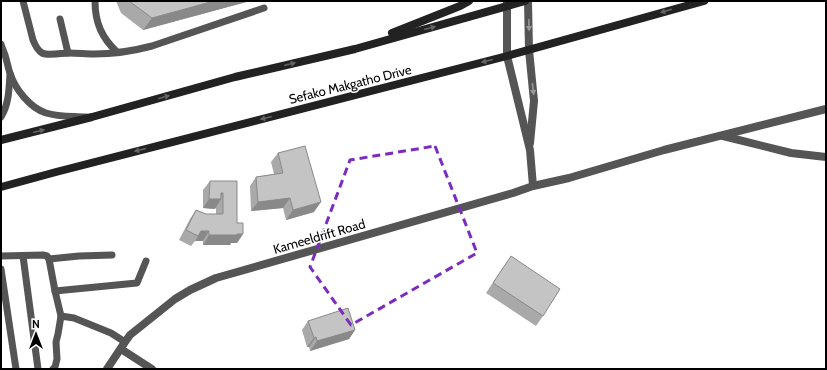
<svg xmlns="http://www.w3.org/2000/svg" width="827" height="370" font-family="Cabin,sans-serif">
<rect width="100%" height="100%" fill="#fff"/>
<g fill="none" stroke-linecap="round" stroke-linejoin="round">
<g stroke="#555" stroke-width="7">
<path d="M23,1L33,40C35,45 37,50 42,53C48,56 62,53 69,53C78,53 86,54 94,54C114,54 133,51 152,46L264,8"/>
<path d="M95,1C95,23 102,38 117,52"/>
<path d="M60,19L68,53"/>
<path d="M1,44C2,48 4,52 5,55C7,61 8,68 10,73C15,89 30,108 46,113C59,117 73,116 86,117"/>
<path d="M1,117C9,104 9,89 10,74"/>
<path d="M1,256L43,255L47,256L49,259L55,291L61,316"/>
<path d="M23,256L38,369"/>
<path d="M49,259L79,256L112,255"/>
<path d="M1,269L16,369"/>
<path d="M55,291L137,283L146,261"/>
<path d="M53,369L55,367L57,359L56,342L58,334L61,316L74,318L111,333L125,342"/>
</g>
<g stroke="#555" stroke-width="8">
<path d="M529,50L534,101L530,143"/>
<path d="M723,136L791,153L826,157"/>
<path d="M533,186L569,178L664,150L826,109"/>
<path d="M121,349L152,369"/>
<path d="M107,369L125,342L130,335L175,299L190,290L216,278L513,193L533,186L530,150L507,56"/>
</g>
<g stroke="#555" stroke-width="8">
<path d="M528,1L529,50"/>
<path d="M507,56V1"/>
</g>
<g stroke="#222" stroke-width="8">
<path d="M392,33L460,6L469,1"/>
<path d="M1,140L92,117L235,77L355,49L525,1"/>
<path d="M1,187L56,172L507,56L704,1"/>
</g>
</g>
<g fill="#a9a9a9">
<path d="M116,1H250L143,30L121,13Z"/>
<path d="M278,153L314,212L286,220L283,208L251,211L250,186L256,177L274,174L271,162Z"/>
<path d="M210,181H237V223L243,234L237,243H231L230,245H203V241H195L191,246L179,240L190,219L196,210L206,214H216V206L215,209L203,208V190Z"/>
<path d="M504,266L543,316L536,326L486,293Z"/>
<path d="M308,321L355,330L349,339L310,351L309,347H307L302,330Z"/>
</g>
<g fill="#898989">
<path d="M214,1H250L143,30L152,18Z"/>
<path d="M221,193H223L219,199H221L215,209L203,208L209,199Z"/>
<path d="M290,198L283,208L251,211L258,202Z"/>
<path d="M321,202L314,212L286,220L293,210Z"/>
<path d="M201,231H209L203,241H195Z"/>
<path d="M243,234L237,243H231L230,245H203L209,235Z"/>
<path d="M355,330L349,339L310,351L317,341Z"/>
<path d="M316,337L309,347H307L314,338Z"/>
</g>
<g fill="#c4c4c4" stroke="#898989">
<path d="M129,1H214L152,18Z"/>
<path d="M305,146L321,202L293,210L290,198L258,202L256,177L283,173L278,153Z"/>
<path d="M210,181H237V223H243V234H237V235H209V231H201L198,236L186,230L196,210L206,214H223V193H221V199H209Z"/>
<path d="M511,256L560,289L543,316L493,283Z"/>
<path d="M348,308L355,330L317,341L316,337L314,338L308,321Z"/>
</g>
<defs><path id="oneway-solid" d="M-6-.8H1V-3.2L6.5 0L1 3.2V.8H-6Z"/></defs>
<g fill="#646464">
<use href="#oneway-solid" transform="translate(666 11) rotate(164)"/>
<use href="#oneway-solid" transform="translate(430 28) rotate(-15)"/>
<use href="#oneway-solid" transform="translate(487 61) rotate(166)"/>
<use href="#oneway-solid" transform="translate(290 64) rotate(-14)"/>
<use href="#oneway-solid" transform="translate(164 97) rotate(-16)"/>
<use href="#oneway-solid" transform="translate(266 118) rotate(166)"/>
<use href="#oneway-solid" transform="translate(39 131) rotate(-14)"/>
<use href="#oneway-solid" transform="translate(140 150) rotate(166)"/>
</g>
<g fill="#999">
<use href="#oneway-solid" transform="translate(529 25) rotate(89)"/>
<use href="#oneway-solid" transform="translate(533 89) rotate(84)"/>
</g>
<path fill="none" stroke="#7b2cbf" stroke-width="3" stroke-dasharray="8 5" stroke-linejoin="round" d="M435,146L477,253L351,325L310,267L350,160Z"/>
<g text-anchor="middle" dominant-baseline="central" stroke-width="3" stroke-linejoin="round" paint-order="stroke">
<g font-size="13" fill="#000" stroke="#fff">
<text transform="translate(350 84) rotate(-14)">Sefako Makgatho Drive</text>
<text transform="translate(319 236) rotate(-16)">Kameeldrift Road</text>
</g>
</g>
<rect width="827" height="370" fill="none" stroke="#000000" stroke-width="4"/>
<g transform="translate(36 334)" stroke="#ffffff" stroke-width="3" paint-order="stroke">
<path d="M0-3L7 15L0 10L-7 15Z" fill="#000000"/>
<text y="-6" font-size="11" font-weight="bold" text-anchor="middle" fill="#000000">N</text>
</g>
</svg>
